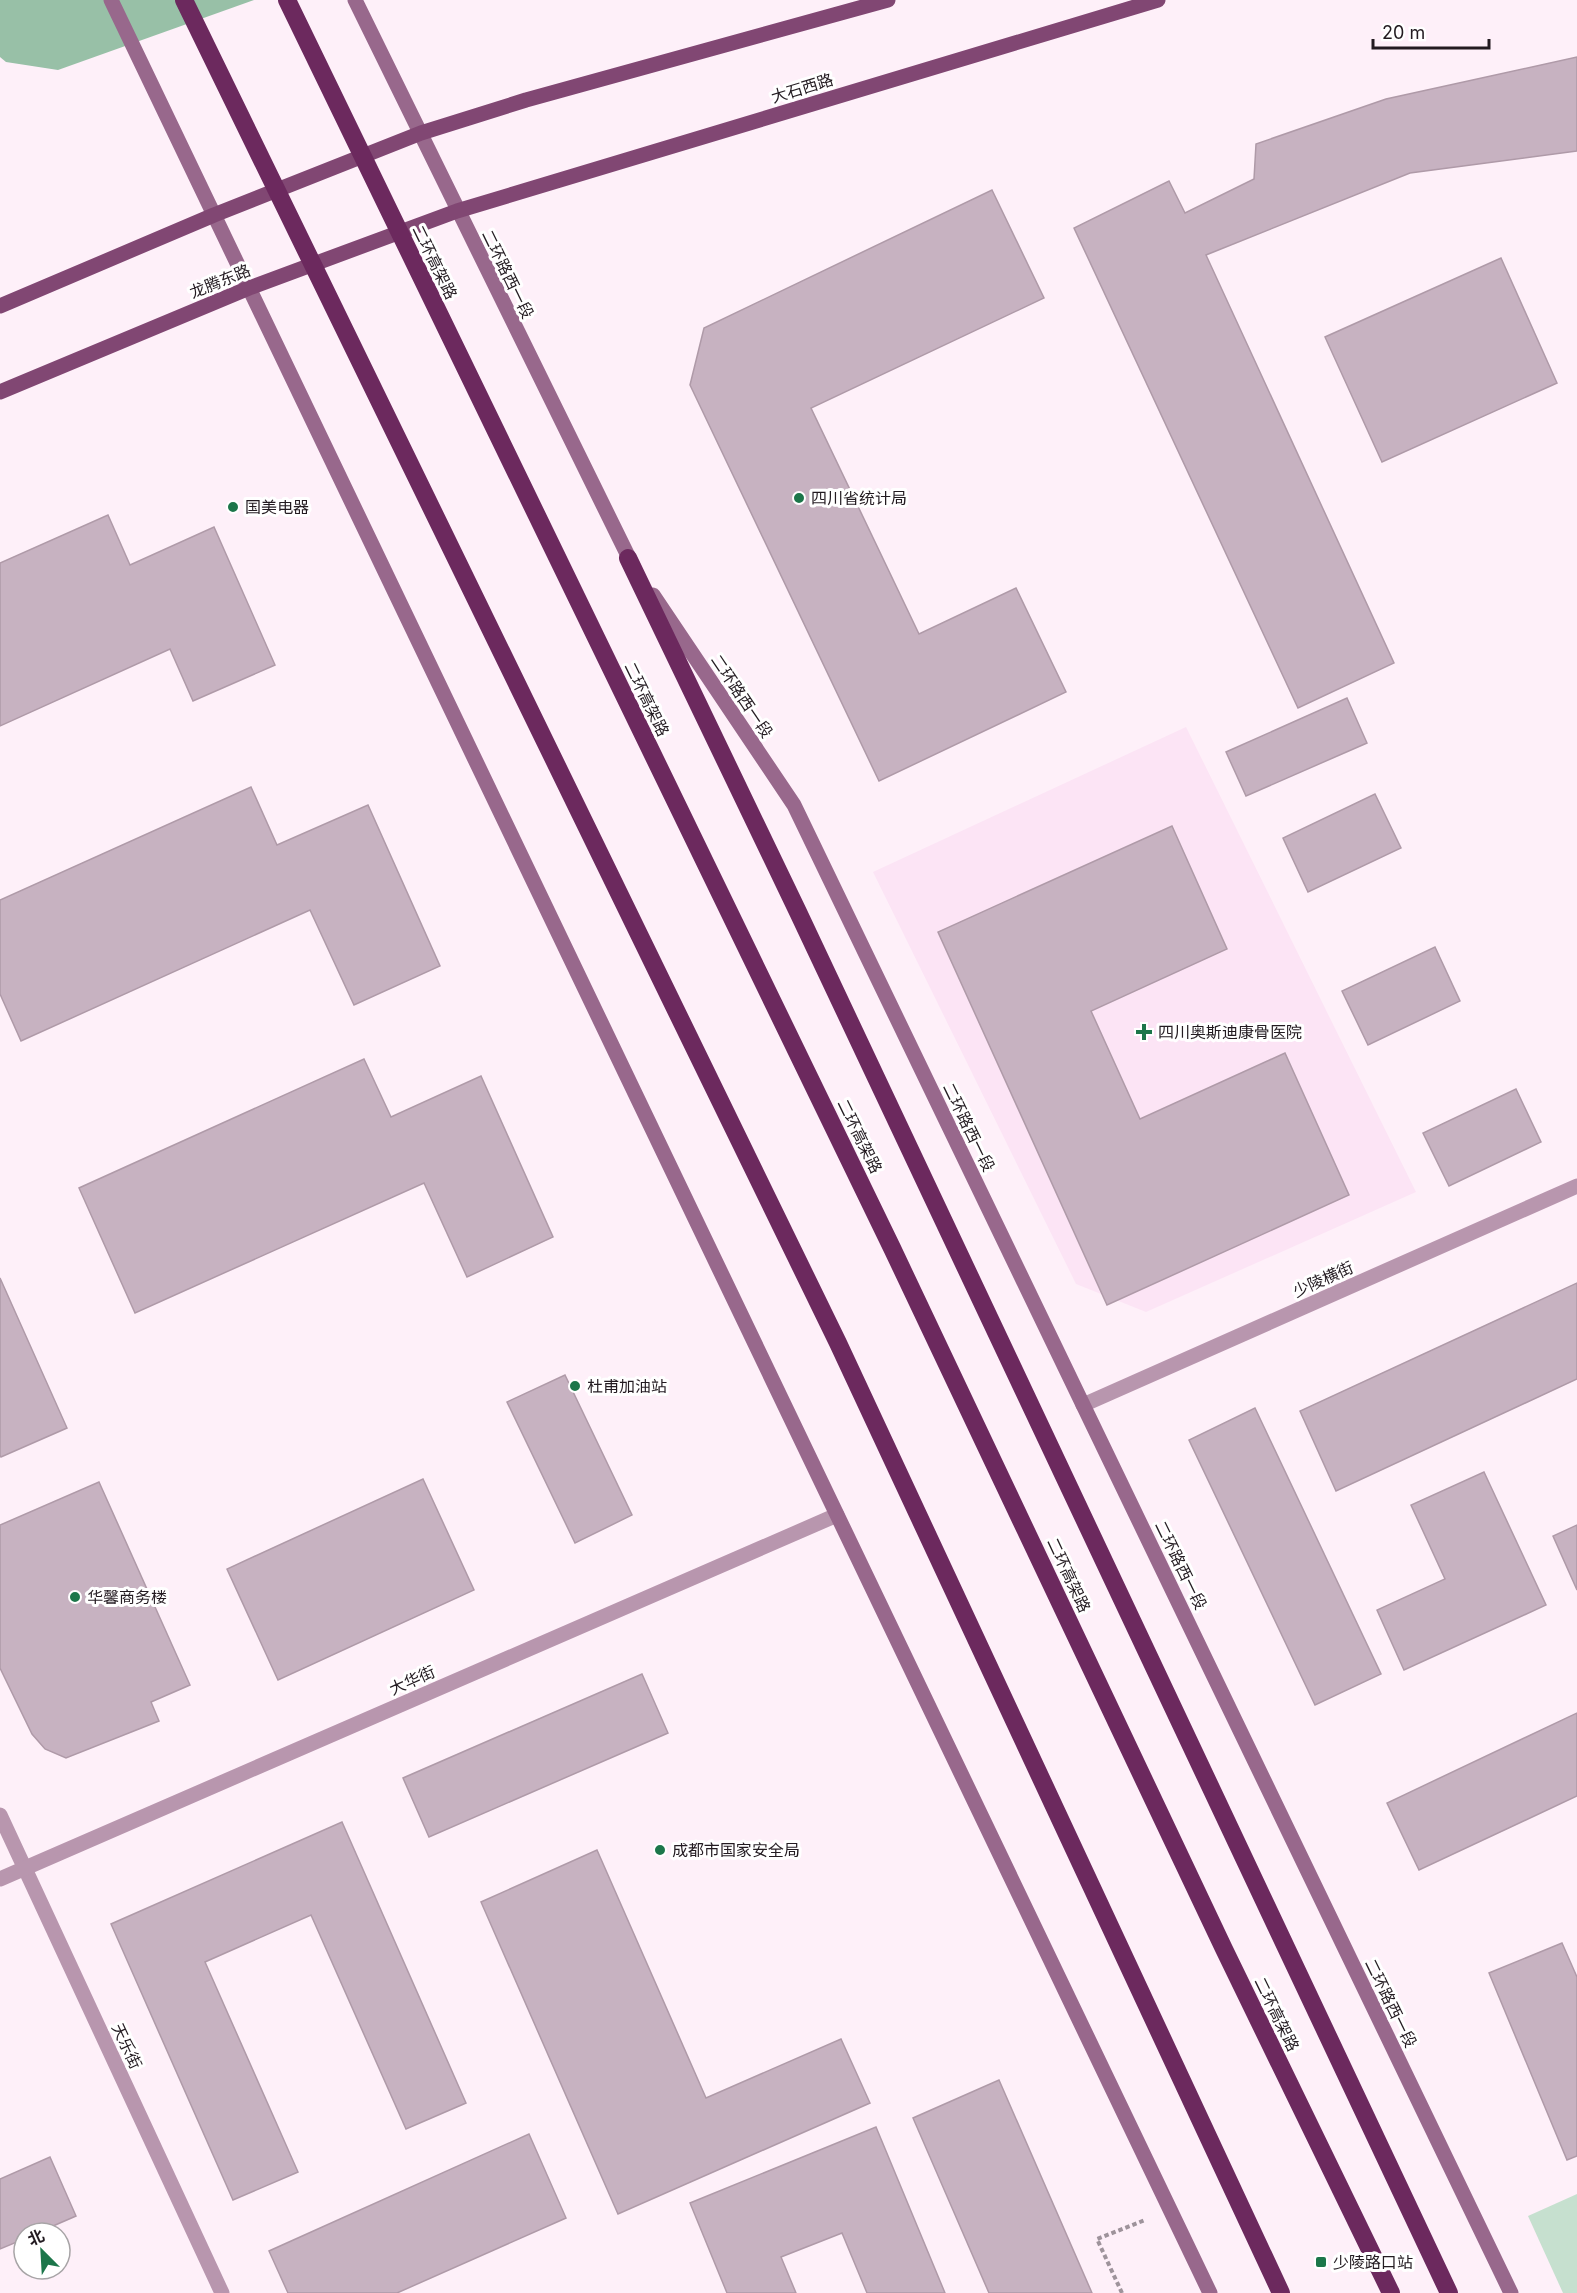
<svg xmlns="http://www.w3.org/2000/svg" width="1577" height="2293" font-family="Inter,'Noto Sans SC',sans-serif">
<rect width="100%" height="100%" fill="#fef0f9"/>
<path fill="#fce4f5" d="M1186,727L1416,1192L1146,1312L1076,1284L873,872Z"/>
<path fill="#c6e0cf" d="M1577,2194V2293H1563L1528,2216Z"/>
<path fill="#98c0a7" d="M0,0H254L58,70L6,62L0,57Z"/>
<g fill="#c7b2c1" stroke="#af9aa8" stroke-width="1.5">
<path d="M1577,57V151L1410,173L1206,255L1394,663L1298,708L1074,228L1169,181L1185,213L1254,179L1256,144L1386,99Z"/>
<path d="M992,190L1044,298L811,408L919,634L1016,588L1066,692L879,781L690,385L704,328Z"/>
<path d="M1501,258L1557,383L1382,462L1325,337Z"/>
<path d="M108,515L130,565L214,527L275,665L193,701L170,649L0,726V563Z"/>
<path d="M1347,698L1367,743L1246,796L1226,752Z"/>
<path d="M251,787L277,845L368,805L440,966L354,1005L310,910L21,1041L0,994V900Z"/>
<path d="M1375,794L1401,848L1308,892L1283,838Z"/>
<path d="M1172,826L1227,949L1091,1011L1140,1119L1285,1053L1349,1195L1107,1305L938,932Z"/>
<path d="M1435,947L1460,1001L1368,1045L1342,991Z"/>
<path d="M364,1059L391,1117L481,1076L553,1237L467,1277L424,1183L135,1313L79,1188Z"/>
<path d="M1516,1089L1541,1142L1449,1186L1423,1133Z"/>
<path d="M0,1278L67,1428L1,1457L0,1455Z"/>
<path d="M1577,1283V1379L1336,1491L1300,1411Z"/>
<path d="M565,1375L632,1515L575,1543L507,1402Z"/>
<path d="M1255,1408L1381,1674L1315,1705L1189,1440Z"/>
<path d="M1484,1472L1546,1605L1404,1670L1377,1610L1445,1579L1411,1505Z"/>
<path d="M423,1479L474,1590L278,1680L227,1569Z"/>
<path d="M99,1482L190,1685L151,1702L159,1721L66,1758L45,1749L32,1734L0,1668V1525Z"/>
<path d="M1577,1525V1590L1553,1536Z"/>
<path d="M642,1674L668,1733L429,1837L403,1778Z"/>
<path d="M1577,1713V1796L1419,1870L1387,1803Z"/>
<path d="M342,1822L466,2103L406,2129L311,1915L205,1962L298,2172L233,2200L111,1924Z"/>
<path d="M597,1850L706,2098L841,2039L870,2103L618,2214L481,1902Z"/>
<path d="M1562,1943L1577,1977V2156L1567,2160L1489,1973Z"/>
<path d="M999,2080L1092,2293H989L913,2118Z"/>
<path d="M876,2127L945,2293H867L842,2233L781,2257L796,2293H727L690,2203Z"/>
<path d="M529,2134L566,2218L397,2293H288L269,2251Z"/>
<path d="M50,2157L76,2216L37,2233H24V2239L0,2249V2179Z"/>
</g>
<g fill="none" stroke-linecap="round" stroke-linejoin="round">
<path stroke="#9e939b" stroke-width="4" stroke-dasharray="4.5 3" stroke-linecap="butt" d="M1122,2293L1097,2239L1145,2220"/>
<g stroke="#b896ae" stroke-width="15">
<path d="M1083,1405L1577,1186"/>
<path d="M0,1815L222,2293"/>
<path d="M0,1879L837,1515"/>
</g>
<g stroke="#98688c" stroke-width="15">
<path d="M111,0L1210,2293"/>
<path d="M355,0L634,568"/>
<path d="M653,595L794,805L1511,2293"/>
</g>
<g stroke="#814773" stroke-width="15">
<path d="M0,306L214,215L421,133L526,100L888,0"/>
<path d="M0,392L249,288L457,211L1158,0"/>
</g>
<g stroke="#6c295e" stroke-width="18">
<path d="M184,0L838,1343L1281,2293"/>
<path d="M287,0L892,1248L1224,1949L1391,2293"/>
<path d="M628,558L798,912L1449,2293"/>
</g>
</g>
<g fill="#1c764a" stroke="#fff" stroke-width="2">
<circle cx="799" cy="498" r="6"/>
<circle cx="233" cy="507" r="6"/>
<path d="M1141 1023h6v6h6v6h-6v6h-6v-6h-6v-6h6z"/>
<circle cx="575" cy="1386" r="6"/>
<circle cx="75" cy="1597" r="6"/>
<circle cx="660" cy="1850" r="6"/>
<rect x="1315" y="2256" width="12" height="12" rx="3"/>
</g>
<g text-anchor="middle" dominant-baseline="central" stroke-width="6" stroke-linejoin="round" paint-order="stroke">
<g font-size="16" fill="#231b21" stroke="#fff">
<text transform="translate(802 88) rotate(-17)">大石西路</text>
<text transform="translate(435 262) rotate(64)">二环高架路</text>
<text transform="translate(508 274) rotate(64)">二环路西一段</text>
<text transform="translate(220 281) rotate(-22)">龙腾东路</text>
<text transform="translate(742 696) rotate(56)">二环路西一段</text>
<text transform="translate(647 699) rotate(64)">二环高架路</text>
<text transform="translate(969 1127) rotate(64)">二环路西一段</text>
<text transform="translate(860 1136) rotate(64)">二环高架路</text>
<text transform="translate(1323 1279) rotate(-24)">少陵横街</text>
<text transform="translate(1181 1565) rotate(64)">二环路西一段</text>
<text transform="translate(1069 1575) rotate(65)">二环高架路</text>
<text transform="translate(412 1680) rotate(-24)">大华街</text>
<text transform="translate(1391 2003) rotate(64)">二环路西一段</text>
<text transform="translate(1277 2014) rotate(64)">二环高架路</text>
<text transform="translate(127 2046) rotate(65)">天乐街</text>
</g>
<g font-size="16" fill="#231b21" stroke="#fff" text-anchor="start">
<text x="811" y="498">四川省统计局</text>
<text x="245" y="507">国美电器</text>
<text x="1158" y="1032">四川奥斯迪康骨医院</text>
<text x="587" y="1386">杜甫加油站</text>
<text x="87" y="1597">华馨商务楼</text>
<text x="672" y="1850">成都市国家安全局</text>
<text x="1333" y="2262">少陵路口站</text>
</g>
</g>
<g transform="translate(42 2251) rotate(336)"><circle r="28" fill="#ffffff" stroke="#a7a4a6" stroke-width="1.5"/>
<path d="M0-4.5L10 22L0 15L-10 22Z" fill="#1c764a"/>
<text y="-9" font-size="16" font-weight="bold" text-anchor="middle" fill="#231b21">北</text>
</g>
<path d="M1373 39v9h116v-9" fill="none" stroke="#231b21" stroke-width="3"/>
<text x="1382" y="39" font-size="18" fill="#231b21" stroke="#ffffff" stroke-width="4.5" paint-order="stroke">20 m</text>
</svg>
